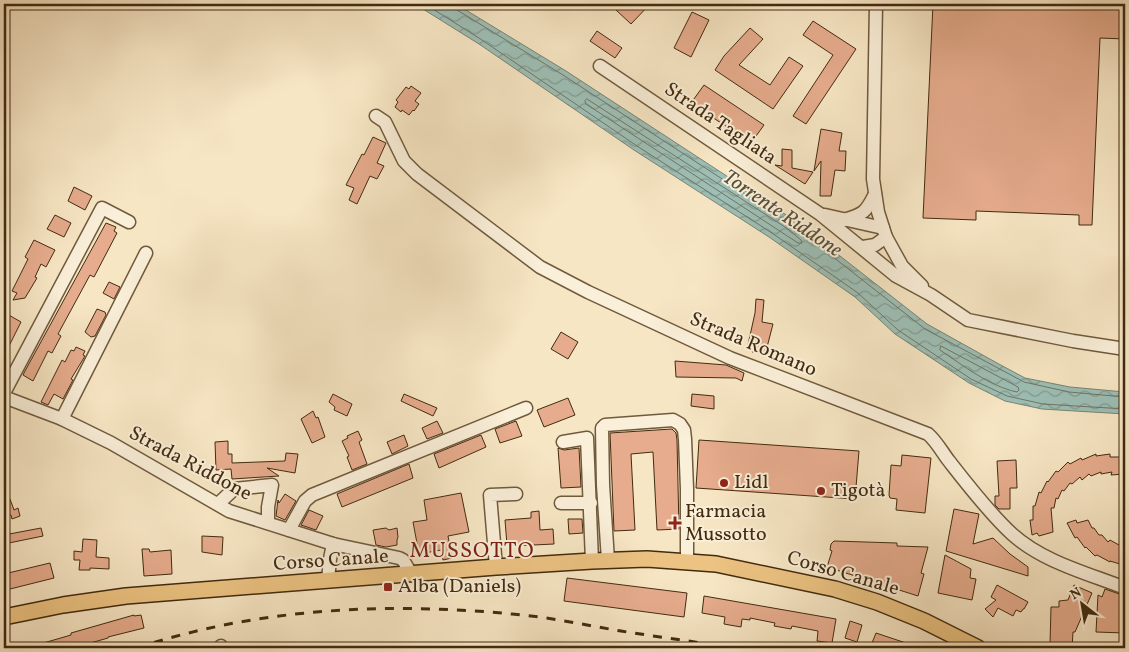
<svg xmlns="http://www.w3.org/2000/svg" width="1129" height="652" font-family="Vollkorn,serif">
<defs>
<pattern id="water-waves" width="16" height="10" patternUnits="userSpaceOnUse" patternTransform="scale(1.25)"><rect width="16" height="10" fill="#9dbfb6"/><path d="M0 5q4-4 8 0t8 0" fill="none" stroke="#829b93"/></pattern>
</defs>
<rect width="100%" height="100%" fill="#f7e6c4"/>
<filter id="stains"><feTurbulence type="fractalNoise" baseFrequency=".004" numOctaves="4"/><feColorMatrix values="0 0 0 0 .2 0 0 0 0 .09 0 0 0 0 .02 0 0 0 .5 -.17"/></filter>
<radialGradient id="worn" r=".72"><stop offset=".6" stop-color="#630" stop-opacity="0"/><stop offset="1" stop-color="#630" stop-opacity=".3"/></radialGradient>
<path fill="url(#water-waves)" stroke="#798474" d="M415,4H456L566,71L794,220L927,324L997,363L1025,378L1070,387L1125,392V414L1042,409L1005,401L969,383L895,334L855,297L769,237L634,150L479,44Z"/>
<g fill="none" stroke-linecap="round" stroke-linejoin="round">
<g stroke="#707563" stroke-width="1">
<path d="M425,4L482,40L637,146L772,233L858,293L898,330L971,379L1007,396L1043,404L1125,409"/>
<path d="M455,4L457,10L563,75L791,224L925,329L1024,382L1069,392L1125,397"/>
<path d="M587,99L788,229L801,240L802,243H798L586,104L585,101Z"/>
<path d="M941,346L1018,387L1019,390L1017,392C989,386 964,366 940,350Z"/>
</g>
</g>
<g fill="#e6ac8d" stroke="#422b10">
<path d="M621,4H650L631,24L616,10Z"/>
<path d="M933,4H1125V39L1100,38L1092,225H1079V215L976,211V220L923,218Z"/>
<path d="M692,12L709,20L691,57L674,48Z"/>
<path d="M813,21L856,49L806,124L793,116L833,55L803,35Z"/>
<path d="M750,28L763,39L739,65L770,85L789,57L803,66L773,109L715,70L724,56Z"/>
<path d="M597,31L622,48L615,58L590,41Z"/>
<path d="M704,85L764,125L751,143L691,103Z"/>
<path d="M411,86L421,93L415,101L419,104L414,111L413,110L409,115L402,110L401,112L395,107L398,102L396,100L406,87L409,89Z"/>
<path d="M821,129L842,133L839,151H846L845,171L835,170L831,196H820L821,161L814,171Z"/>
<path d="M373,137L386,143L377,163L384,166L377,179L370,176L357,204L349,200L354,188L346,185L362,154L364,155Z"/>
<path d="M782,149L792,150V168L813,172L805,184L775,165L782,166Z"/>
<path d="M74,187L92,196L85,210L68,201Z"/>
<path d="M55,215L71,223L64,237L47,229Z"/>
<path d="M106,223L116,227L114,231L117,233L94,277L90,275L58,334L61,336L52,353L48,351L33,381L23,375L25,371Z"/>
<path d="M34,240L55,250L46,267L41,264L35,277L37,278L25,298L13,300L17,293L12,291L28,259L25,257Z"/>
<path d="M109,282L120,287L114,299L103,293Z"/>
<path d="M756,299L764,300L762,322L773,324L765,355L752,352L753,350L747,349L755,313Z"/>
<path d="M97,309L105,312L106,315L95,336L91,337L85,332Z"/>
<path d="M7,314L21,322L4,356V320Z"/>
<path d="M561,332L578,342L568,359L551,349Z"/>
<path d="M76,347L85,351L83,355L85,356L71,379L73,380L63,399L54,394L48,405L41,402L62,360L65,362L71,350L74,351Z"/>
<path d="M675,361L726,365L744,373L742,381L736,378L676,377Z"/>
<path d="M333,394L352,404L347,416L334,410L335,407L329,402Z"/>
<path d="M404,394L437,408L433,416L401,401Z"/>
<path d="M692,394L714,396V409L691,406Z"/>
<path d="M568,398L575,415L544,427L537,410Z"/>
<path d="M313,411L316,418L318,417L325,437L312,443L301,419Z"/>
<path d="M437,421L443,433L427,439L422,428Z"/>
<path d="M516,421L522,436L500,443L495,429Z"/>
<path d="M672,429L676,433L677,440L679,529L657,530L653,452L631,454L635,530L614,531L610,433Z"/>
<path d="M358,431L362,440L359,442L367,464L352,470L347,457L349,456L342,441L348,438L347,436Z"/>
<path d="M404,435L408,446L392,454L387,442Z"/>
<path d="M481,435L486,447L439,468L434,454Z"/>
<path d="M699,440L859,451L855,499L696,488Z"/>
<path d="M228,441V454H232V463L285,461L286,453L298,454L295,473L267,468L279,476L232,479L231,469L216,470L215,442Z"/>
<path d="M558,448L564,450L579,448L581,487L561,488Z"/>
<path d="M1096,454V456L1110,454V457H1123V459H1125V474L1111,475L1112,472L1101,474V472L1091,476L1089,474L1082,480L1080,477L1072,484L1070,483L1064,491L1062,490L1058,499L1056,498L1054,508H1051L1053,532L1039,536L1037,533L1032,535L1030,520H1033V506H1035L1039,492L1041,493L1047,481L1048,482L1056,471L1058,472L1068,462L1070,464L1081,458L1082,460Z"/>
<path d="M902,455L931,458L925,513L896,510L897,499L890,498L889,495L891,465L901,466Z"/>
<path d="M1016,460L1017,488H1010V509H999L995,505V496H999L997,461Z"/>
<path d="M409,464L413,478L342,507L337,494Z"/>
<path d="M461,493L469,532L448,536L452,558L443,560L441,550L419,554L413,522L427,520L424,500Z"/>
<path d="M285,494L296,501L285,520L276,516L278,500L279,503Z"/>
<path d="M10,499L14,510L18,508L20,516L12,519L11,515L4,517V501Z"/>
<path d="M954,509L979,514L973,544L993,538L1010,554L1028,567V576L946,551Z"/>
<path d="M309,510L323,516L316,530L301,525Z"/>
<path d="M539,511L540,530L553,529L554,544L513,546V544L507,545L505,520L531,518V512Z"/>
<path d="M568,519H582L583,533L569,534Z"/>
<path d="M1076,520L1077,523L1088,520L1092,528H1094L1099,535H1102L1108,542L1110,540L1119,545L1125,532V560L1123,565L1110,561V562L1097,555L1095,556L1086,547L1085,548L1077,537L1075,538L1067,523Z"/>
<path d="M41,528L43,536L4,544V535Z"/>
<path d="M386,528L389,530L397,528L398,537L397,540V545L386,547L376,545L373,530Z"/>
<path d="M202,536L223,537L222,555L202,552Z"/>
<path d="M83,539L97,540L96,557L109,558V569L90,568V570H79L80,560H74V551L82,552Z"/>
<path d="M834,541L897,543V546L928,547L921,573L924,574L918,596L827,567L832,551L830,550L831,544Z"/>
<path d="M142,549H149L150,552L171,550L172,574L144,576Z"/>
<path d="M945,555L971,569L970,578L976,579L972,600L938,593Z"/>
<path d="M50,563L54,578L6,590L4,574Z"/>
<path d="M567,578L687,593L684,617L564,601Z"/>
<path d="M997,585L1028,602L1024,609H1023L1021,612L1016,610L1013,616L998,608L993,617L985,609L996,600L991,597Z"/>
<path d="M1074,585L1092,593L1075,632H1073L1072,648H1053V645H1050L1051,607H1059V601L1068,600Z"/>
<path d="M1105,589L1125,596V633L1096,632L1098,595L1102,597Z"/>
<path d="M704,596L836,619L832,643L817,641L818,631L792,626L791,629L774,626L775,623L750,618V620L742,619L741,627L724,624L725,617L702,613Z"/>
<path d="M134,615V616L141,615L144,628L108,637V638L87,644L88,646L81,648H34L33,646L71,635V633Z"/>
<path d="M850,621L862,625L857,642L845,638Z"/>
<path d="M876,633L918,647V648H870Z"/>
</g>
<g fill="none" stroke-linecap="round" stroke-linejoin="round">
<g stroke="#6f5a3d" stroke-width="15">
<g id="minor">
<path d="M876,4L873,179L878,212L886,237L902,266L922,286"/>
<path d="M600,66L820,214L896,276L931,295L968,320L1073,341L1125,349"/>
<path d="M376,116L385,122L404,161L417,174L540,267L588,292L730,358L928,434C937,442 942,452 949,461C967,484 990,514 1012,534C1043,562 1087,573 1125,588"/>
<path d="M825,215L883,228"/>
<path d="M844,220C864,214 866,212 875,194"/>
<path d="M863,247L875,245L886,237"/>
<path d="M4,393L102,208L129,222"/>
<path d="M4,397L62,419L111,443L229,511L333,544L399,558L403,560L412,575"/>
<path d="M62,419L146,253"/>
<path d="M563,442L587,438L592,561"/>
<path d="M561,503H591"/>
<path d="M218,504L234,489L272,485L268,507V523"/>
<path d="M289,530L305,501L312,495L526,408"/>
<path d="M608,560L603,485L602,428L605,425L673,420L680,424L684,430L685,439L687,489V561"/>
<path d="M496,567L490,495L516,494"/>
<path d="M328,580L330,559L333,544"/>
<path d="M221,648V646"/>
</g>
</g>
<g stroke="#422b10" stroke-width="18">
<path id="major" d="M4,617L63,605L126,596L496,567L592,561L647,559L716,564L835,589L877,602L924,621L978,648"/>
</g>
<use href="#minor" stroke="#faefd9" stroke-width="12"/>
<use href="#major" stroke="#ecc382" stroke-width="15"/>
<path stroke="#422b10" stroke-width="3" stroke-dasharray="9 9" stroke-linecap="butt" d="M137,648C257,608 387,602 512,614C549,617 585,625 621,631C657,637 694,641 730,648"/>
</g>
<g fill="#8f2418" stroke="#faefd9" stroke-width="2">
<circle cx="724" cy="483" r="5"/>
<circle cx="821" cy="491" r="5"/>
<path d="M672.5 515.5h5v5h5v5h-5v5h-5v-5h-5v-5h5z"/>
<rect x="383" y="582" width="10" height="10" rx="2.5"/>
</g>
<g text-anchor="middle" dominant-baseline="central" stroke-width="4" stroke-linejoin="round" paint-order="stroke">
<g font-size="20" fill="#422b10" stroke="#faefd9">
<text transform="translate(720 124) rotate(34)">Strada Tagliata</text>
<text transform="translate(753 345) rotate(23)">Strada Romano</text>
<text transform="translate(190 464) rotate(28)">Strada Riddone</text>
<text transform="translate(331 561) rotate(-4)">Corso Canale</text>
<text transform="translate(843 574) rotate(16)">Corso Canale</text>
</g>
<g font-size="20" fill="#422b10" stroke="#faefd9" text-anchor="start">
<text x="734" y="483">Lidl</text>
<text x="831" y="491">Tigotà</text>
<text x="685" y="512">Farmacia<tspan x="685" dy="23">Mussotto</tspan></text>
<text x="398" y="587">Alba (Daniels)</text>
</g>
<g font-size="21" font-style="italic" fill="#59503a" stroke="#faefd9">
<text transform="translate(782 214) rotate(34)">Torrente Riddone</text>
</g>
<g font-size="22" letter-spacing="1" fill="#7a1f14" stroke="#faefd9">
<text x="472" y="551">MUSSOTTO</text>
</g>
</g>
<rect width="1129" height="652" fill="none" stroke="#f7e6c4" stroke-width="20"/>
<rect x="5" y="5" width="1119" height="642" fill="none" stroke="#422b10" stroke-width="2.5"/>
<rect x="10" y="10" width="1109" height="632" fill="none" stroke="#422b10"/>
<g transform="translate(1082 604) rotate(329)" stroke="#faefd9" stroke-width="4" paint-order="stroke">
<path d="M0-4L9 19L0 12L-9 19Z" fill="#422b10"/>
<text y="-8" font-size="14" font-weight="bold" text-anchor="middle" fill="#422b10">N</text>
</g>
<rect width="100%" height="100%" filter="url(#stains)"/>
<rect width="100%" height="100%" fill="url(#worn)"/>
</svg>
